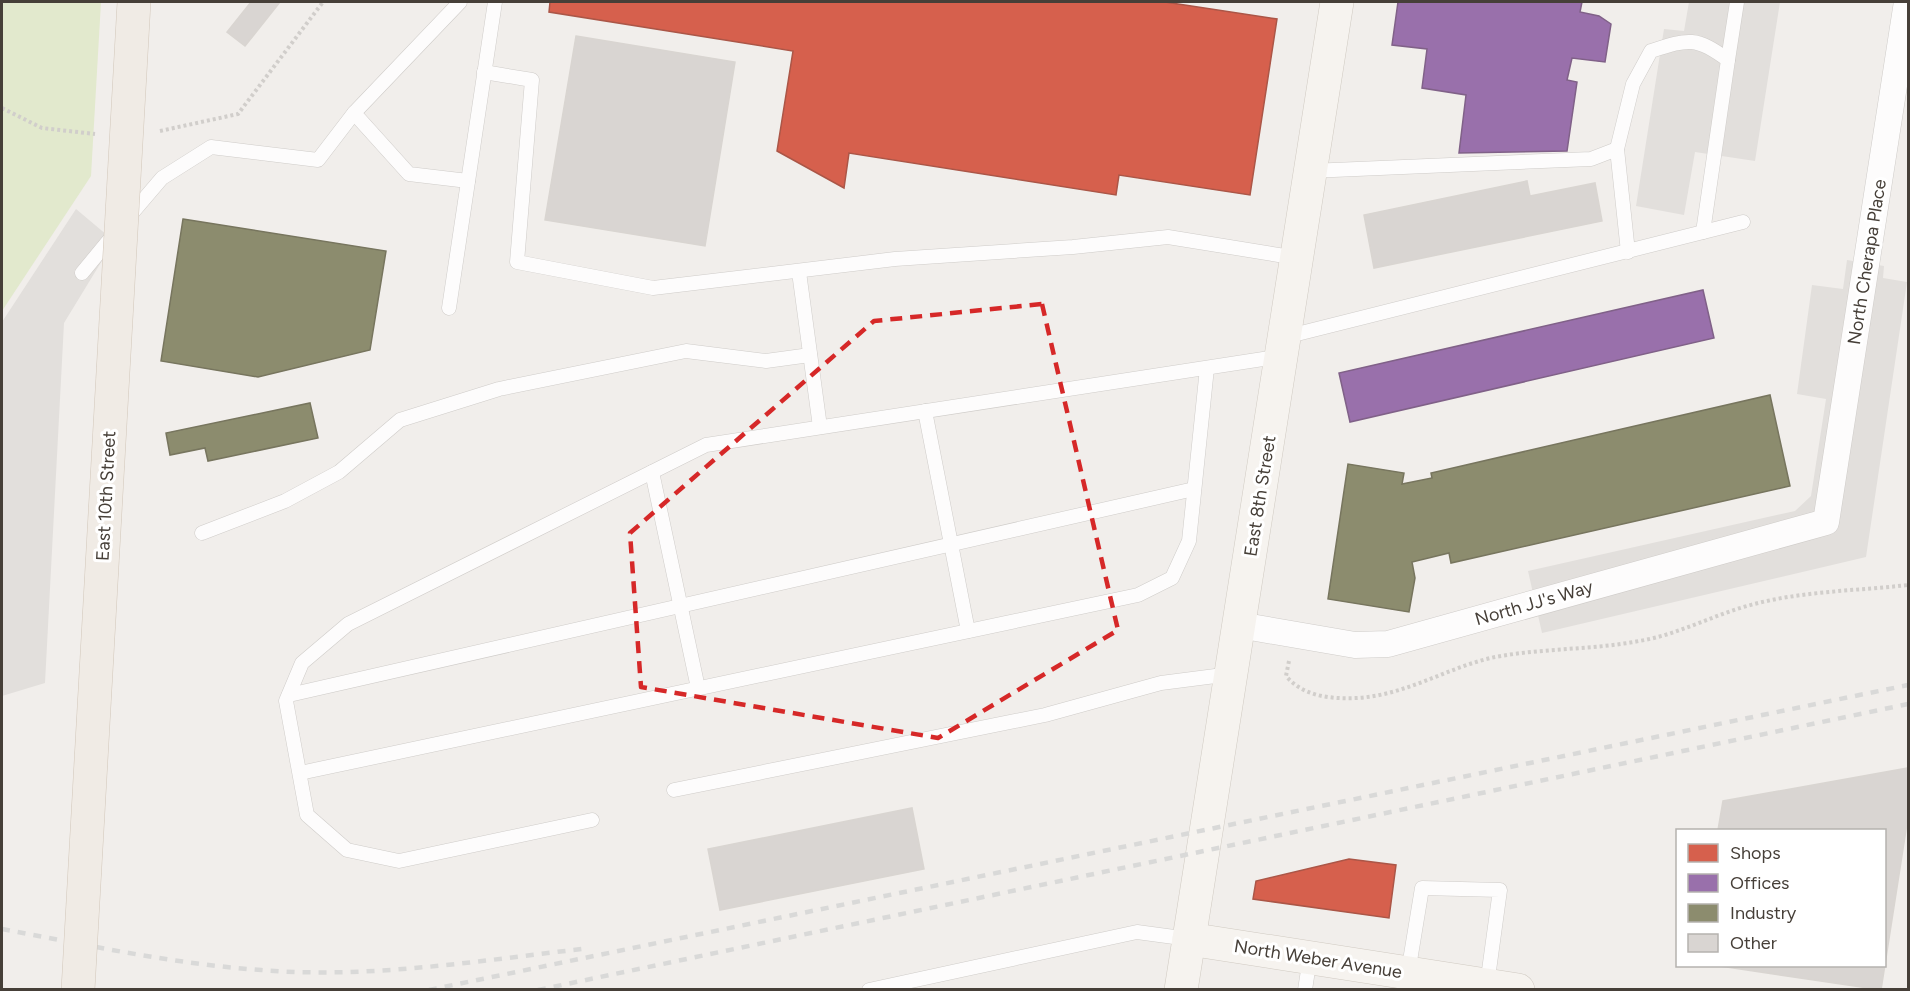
<svg xmlns="http://www.w3.org/2000/svg" width="1910" height="991" font-family="Figtree,sans-serif">
<rect width="100%" height="100%" fill="#f1eeeb"/>
<path fill="#e2e9cd" d="M2,2H101L91,176L2,311Z"/>
<g fill="#e2dfdc">
<path d="M1689,2H1780L1755,161L1695,152L1684,215L1636,206L1664,29L1684,31Z"/>
<path d="M76,209L114,241L64,323L45,683L2,696V322Z"/>
<path d="M1847,260L1884,266L1883,278L1907,282L1866,557L1542,633L1528,571L1795,511L1811,496L1826,399L1797,394L1812,285L1843,289Z"/>
</g>
<g fill="#d6604d" stroke="#ab5647" stroke-width="1.5">
<path d="M550,2H1165L1277,19L1250,195L1119,175L1116,195L849,153L844,188L777,151L793,51L549,12Z"/>
<path d="M1349,859L1396,865L1389,918L1253,899L1256,881Z"/>
</g>
<g fill="#9970ab" stroke="#806188" stroke-width="1.5">
<path d="M1398,2H1582L1580,12L1599,16L1611,24L1605,62L1572,58L1567,80L1577,82L1567,151L1459,153L1466,95L1422,88L1427,49L1392,45Z"/>
<path d="M1703,290L1714,338L1350,422L1339,373Z"/>
</g>
<g fill="#8c8c6e" stroke="#77755e" stroke-width="1.5">
<path d="M183,219L386,251L370,350L258,377L161,361Z"/>
<path d="M1770,395L1790,486L1451,563L1449,553L1412,562L1415,578L1409,612L1328,599L1348,464L1404,473L1402,484L1432,478L1431,473Z"/>
<path d="M310,403L318,438L208,461L205,448L170,455L166,433Z"/>
</g>
<g fill="#d9d5d2" stroke="#d9d5d1" stroke-width="1.5">
<path d="M251,2H280L245,46L227,32Z"/>
<path d="M576,36L735,62L705,246L545,220Z"/>
<path d="M1527,181L1530,196L1595,183L1602,221L1374,268L1364,215Z"/>
<path d="M1908,768V817L1881,990L1720,966H1884V830H1718L1723,801Z"/>
<path d="M912,808L924,869L720,910L708,849Z"/>
</g>
<g fill="none" stroke-linecap="round" stroke-linejoin="round">
<g stroke="#cfccc9" stroke-width="15">
<g id="lane">
<path d="M460,2L354,113L409,174L468,181"/>
<path d="M1728,60L1737,2"/>
<path d="M484,72L532,80L517,262L653,288L895,259L1073,247L1168,237L1297,258"/>
<path d="M1310,171L1591,159L1617,149"/>
<path d="M127,219L162,178L211,147L318,160L354,113"/>
<path d="M1628,252L1617,149L1633,84L1651,51C1688,39 1696,36 1728,60L1703,232"/>
<path d="M799,272L820,427"/>
<path d="M82,273L115,233"/>
<path d="M449,308L495,2"/>
<path d="M1285,337L1743,222"/>
<path d="M925,411L968,631"/>
<path d="M652,472L698,688"/>
<path d="M202,533L285,501L339,472L400,420L499,389L686,351L766,361L810,355"/>
<path d="M289,695L1194,489"/>
<path d="M300,773L1138,595L1172,578L1189,541L1207,368"/>
<path d="M674,790L1045,715L1161,683L1231,674"/>
<path d="M592,820L399,861L347,850L307,815L286,701L302,663L348,624L706,445L1282,356"/>
<path d="M1408,973L1422,888L1500,890L1487,985"/>
<path d="M869,990L1137,932L1189,939"/>
<path d="M1305,990L1310,957"/>
</g>
</g>
<g stroke="#cfccc9" stroke-width="27">
<path id="street" d="M1239,625L1355,645L1388,644L1826,522L1907,2"/>
</g>
<g stroke="#d0cac2" stroke-width="34">
<g id="secondary">
<path d="M1189,939L1518,990"/>
<path d="M1181,990L1337,2"/>
</g>
</g>
<g stroke="#d1cecb" stroke-width="4" stroke-dasharray="3 3" stroke-linecap="butt">
<path d="M2,108L42,128L95,134"/>
<path d="M160,131L238,114L323,2"/>
<path d="M1289,661L1286,676C1304,697 1331,699 1357,698C1407,695 1448,667 1495,657C1543,648 1592,650 1639,641C1677,635 1711,616 1747,606C1799,591 1855,591 1908,585"/>
</g>
<use href="#lane" stroke="#fdfcfc" stroke-width="14"/>
<use href="#street" stroke="#fdfcfc" stroke-width="26"/>
<use href="#secondary" stroke="#f6f3ef" stroke-width="33"/>
<g stroke="#d9d9d8" stroke-width="4.5" stroke-dasharray="8 8" stroke-linecap="butt">
<path d="M2,929C87,945 174,964 261,970C369,979 476,961 582,949"/>
<path d="M429,990L1908,685"/>
<path d="M538,990L1908,704"/>
</g>
<g stroke="#d2c7ba" stroke-width="34" stroke-linecap="butt">
<path id="primary-bridge" d="M78,990L134,2"/>
</g>
<use href="#primary-bridge" stroke="#f0ebe5" stroke-width="33"/>
</g>
<path fill="none" stroke="#d62828" stroke-width="4.5" stroke-dasharray="12 8" stroke-linejoin="round" d="M1042,304L1118,630L938,738L641,687L630,533L874,321Z"/>
<g text-anchor="middle" dominant-baseline="central" stroke-width="6" stroke-linejoin="round" paint-order="stroke">
<g font-size="18" fill="#463f38" stroke="#fff">
<text transform="translate(1867 262) rotate(-81)">North Cherapa Place</text>
<text transform="translate(106 496) rotate(-87)">East 10th Street</text>
<text transform="translate(1260 496) rotate(-81)">East 8th Street</text>
<text transform="translate(1534 603) rotate(-16)">North JJ's Way</text>
<text transform="translate(1318 959) rotate(9)">North Weber Avenue</text>
</g>
</g>
<rect width="1910" height="991" fill="none" stroke="#463f38" stroke-width="6"/>
<rect x="1676" y="829" width="210" height="138" fill="#ffffff" stroke="#b5b2af" stroke-width="1.5"/>
<rect x="1688" y="844" width="30" height="18" fill="#d6604d" stroke="#b5b2af" stroke-width="1.5"/>
<text x="1730" y="859" font-size="18" fill="#463f38">Shops</text>
<rect x="1688" y="874" width="30" height="18" fill="#9970ab" stroke="#b5b2af" stroke-width="1.5"/>
<text x="1730" y="889" font-size="18" fill="#463f38">Offices</text>
<rect x="1688" y="904" width="30" height="18" fill="#8c8c6e" stroke="#b5b2af" stroke-width="1.5"/>
<text x="1730" y="919" font-size="18" fill="#463f38">Industry</text>
<rect x="1688" y="934" width="30" height="18" fill="#d9d5d2" stroke="#b5b2af" stroke-width="1.5"/>
<text x="1730" y="949" font-size="18" fill="#463f38">Other</text>
</svg>
